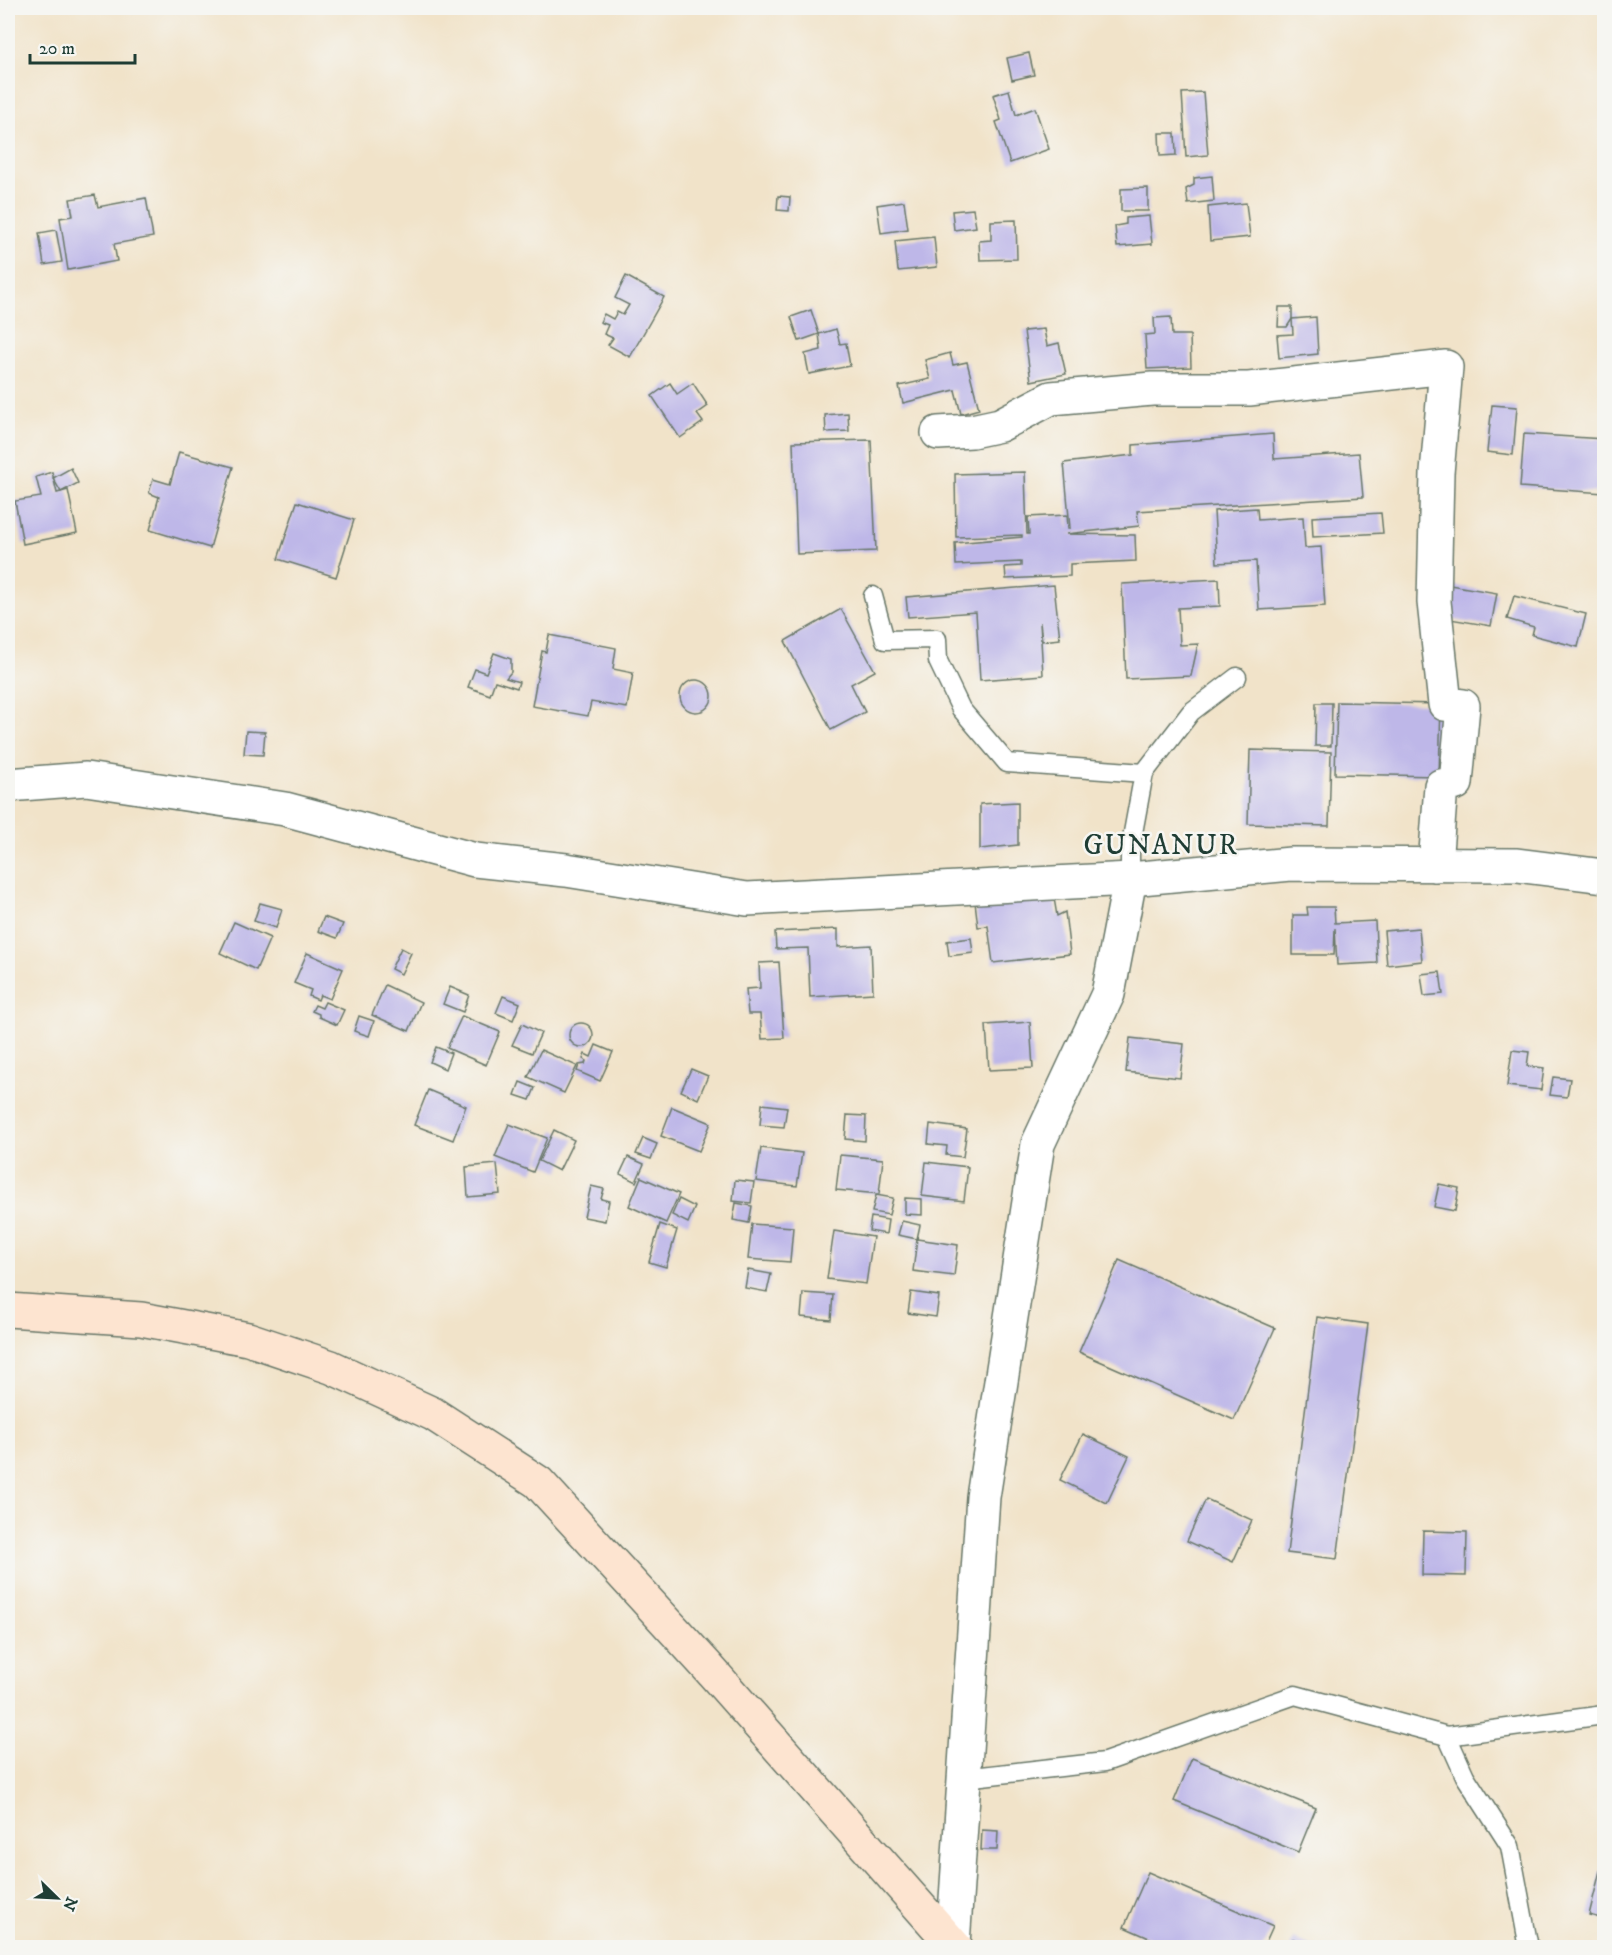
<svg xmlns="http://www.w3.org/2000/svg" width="1612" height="1955" font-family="'IM FELL DW Pica',serif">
<rect width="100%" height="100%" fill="#f6f6f2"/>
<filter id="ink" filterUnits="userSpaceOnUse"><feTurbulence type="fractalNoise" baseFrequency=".0167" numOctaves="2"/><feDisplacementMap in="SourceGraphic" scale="12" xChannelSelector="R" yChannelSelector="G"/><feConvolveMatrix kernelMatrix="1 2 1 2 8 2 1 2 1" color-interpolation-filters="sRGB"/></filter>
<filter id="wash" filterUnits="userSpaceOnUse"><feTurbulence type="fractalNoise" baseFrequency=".008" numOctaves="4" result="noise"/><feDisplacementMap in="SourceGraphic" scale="24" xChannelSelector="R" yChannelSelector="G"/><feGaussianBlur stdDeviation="1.35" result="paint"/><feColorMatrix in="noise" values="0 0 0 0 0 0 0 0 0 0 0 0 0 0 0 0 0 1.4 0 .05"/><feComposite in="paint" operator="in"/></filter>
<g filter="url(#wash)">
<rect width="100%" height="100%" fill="#f1e3c9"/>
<g id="blocks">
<g fill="#beb7e8">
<path d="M1029,53L1034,75L1012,80L1007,58Z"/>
<path d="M1009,90L1016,115L1035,108L1049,149L1010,163L996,122L1001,120L993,95Z"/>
<path d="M1203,92L1208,155L1186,157L1182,93Z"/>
<path d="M1159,133H1175L1176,155L1160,156Z"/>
<path d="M1212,176L1214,201L1188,204L1186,189L1194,185V178Z"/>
<path d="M1148,188V211H1121V189Z"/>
<path d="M95,195L98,207L146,198L153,237L114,244L117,261L68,270L60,218L73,216L70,199Z"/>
<path d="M778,196L790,197L789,211L777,210Z"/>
<path d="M904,201L908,229L881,233L877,205Z"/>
<path d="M1246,203L1250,237L1210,241L1208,207Z"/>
<path d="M973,209L976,227L954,230L952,211Z"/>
<path d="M1149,216L1152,244L1117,247L1115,226L1126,224V218Z"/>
<path d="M1016,220L1017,259L980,260L979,241L991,240V221Z"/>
<path d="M56,230L62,262L44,265L39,233Z"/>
<path d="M934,237L937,267L898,271L895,241Z"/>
<path d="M626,276L664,297L630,357L608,345L613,338L604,334L608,325L600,322L604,314L613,319L617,312L623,315L629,305L615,298Z"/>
<path d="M1279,307H1292V319L1287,327H1278Z"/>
<path d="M811,310L819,334L799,341L791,317Z"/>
<path d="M1171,317L1172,335H1190L1191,367L1147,369L1145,335L1155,334L1154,318Z"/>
<path d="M1316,317L1318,354L1279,358L1277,335L1293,334L1292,319Z"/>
<path d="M836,329L840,344L846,343L850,366L809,374L805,354L821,350L819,334Z"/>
<path d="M1044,329L1047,346L1059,343L1066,374L1031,381L1024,331Z"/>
<path d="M950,353L953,365L967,362L979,409L961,414L955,390L903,403L899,386L930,379L925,360Z"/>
<path d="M670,383L677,394L693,383L708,406L697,414L703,422L680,438L652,396Z"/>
<path d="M1492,405L1517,407L1513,455L1487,452Z"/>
<path d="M848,413L849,431L826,432L825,415Z"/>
<path d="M1273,434L1274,459L1359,453L1363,497L1137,511L1139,526L1066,534L1135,535L1136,561L1070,564V576L1006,579L1005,567L1021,566V562L956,565L955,543L1022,537V535L956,537L955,474L1025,472L1027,534H1029L1028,517L1067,515L1068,528H1070L1064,463L1133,455V445Z"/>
<path d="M1524,434L1604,439V493L1520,487Z"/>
<path d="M871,440L876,551L797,554L793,442Z"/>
<path d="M179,452L233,467L210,548L150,530L159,497L149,493L153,479L170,484Z"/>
<path d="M71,468L78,483L61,492L53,478Z"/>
<path d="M52,472L57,493L68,490L77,533L23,544L15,501L41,497L36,477Z"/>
<path d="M297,502L354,520L336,577L278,559Z"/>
<path d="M1257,508L1258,520L1303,517L1305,548L1321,547L1325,606L1259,610L1256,561L1217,563L1214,511Z"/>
<path d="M1381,513L1383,533L1313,537L1312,517Z"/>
<path d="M1219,579L1220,606L1178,608L1180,645L1198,644L1191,676L1126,679L1122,584Z"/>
<path d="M1054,585L1060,639L1042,641L1040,622L1043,675L980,680L976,612L908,617L906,597Z"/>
<path d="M1450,585L1497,593L1491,626L1444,618Z"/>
<path d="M1514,596L1586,614L1578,647L1532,635L1534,627L1507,619Z"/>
<path d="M841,609L875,671L851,684L865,712L831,730L785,641Z"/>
<path d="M549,635L616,648L613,669L633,673L627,708L591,702L588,716L532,706L542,651L546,652Z"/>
<path d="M494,653L511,659V672L506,678L519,682L517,688L495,681L490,695L468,687L475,669L486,673Z"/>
<circle cx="696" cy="696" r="16"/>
<path d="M1337,702L1441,704L1439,776L1335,774Z"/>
<path d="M1316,703H1332L1331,746H1315Z"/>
<path d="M246,731L265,732L263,755L244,754Z"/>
<path d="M1250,750L1331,752L1329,826L1248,824Z"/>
<path d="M1018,802V845L980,849V804Z"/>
<path d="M1053,892L1057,916L1065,912L1070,954L993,963L988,926L978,927L975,902Z"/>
<path d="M260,903L282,909L276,928L254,921Z"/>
<path d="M1307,907H1334L1335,923L1375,921L1377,963L1337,965L1335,928L1334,955H1293V915H1308Z"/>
<path d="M324,917L343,924L337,938L318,931Z"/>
<path d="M234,922L270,938L256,970L220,953Z"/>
<path d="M1419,928L1422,961L1387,965L1384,931Z"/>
<path d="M838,929V947L871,945L873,993L810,997L808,948L776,949L775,932Z"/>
<path d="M971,938L973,953L949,956L947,941Z"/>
<path d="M401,948L411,953L401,974L391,969Z"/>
<path d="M307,953L343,969L330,999L320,995L318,1000L309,996L311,990L294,983Z"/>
<path d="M779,962L784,1038L762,1039L760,1014H748L746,989L760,988L759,963Z"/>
<path d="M1440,972L1443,994L1424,996L1421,974Z"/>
<path d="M385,985L421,1002L409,1031L372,1015Z"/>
<path d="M450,987L469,995L463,1012L443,1004Z"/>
<path d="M503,996L520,1003L513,1020L496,1013Z"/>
<path d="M325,1002L344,1010L337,1025L319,1017V1014L312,1011L315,1005L322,1008Z"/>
<path d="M359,1016L374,1021L369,1036L354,1031Z"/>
<path d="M462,1016L500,1032L486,1065L447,1048Z"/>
<path d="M1030,1022L1033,1068L989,1070L986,1025Z"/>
<circle cx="581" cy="1035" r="12"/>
<path d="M522,1024L541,1033L532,1053L512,1045Z"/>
<path d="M1130,1038L1184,1044L1180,1078L1126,1072Z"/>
<path d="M596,1045L613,1052L600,1081L577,1071L579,1065L585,1064L586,1061L583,1059L585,1054L591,1057Z"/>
<path d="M436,1047L451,1053L445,1069L430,1062Z"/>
<path d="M541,1050L577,1066L564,1093L528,1077Z"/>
<path d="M1512,1050L1529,1052L1527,1066L1544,1068L1541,1090L1507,1086Z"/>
<path d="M691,1069L708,1076L698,1099L681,1091Z"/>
<path d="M1553,1077L1570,1079L1567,1097L1550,1095Z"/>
<path d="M520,1082L535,1088L530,1100L515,1095Z"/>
<path d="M428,1090L466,1106L453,1140L414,1125Z"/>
<path d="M762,1104L787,1107L784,1127L760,1125Z"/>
<path d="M672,1107L711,1123L699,1151L661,1136Z"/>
<path d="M847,1115L866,1116L865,1141L845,1139Z"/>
<path d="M509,1124L547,1138L533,1172L495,1157Z"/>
<path d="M930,1124L967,1129L963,1157L946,1155L947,1146L928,1144Z"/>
<path d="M554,1130L574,1140L559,1171L539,1161Z"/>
<path d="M643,1138L657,1144L651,1159L636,1154Z"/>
<path d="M761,1148L802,1153L797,1186L756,1181Z"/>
<path d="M840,1155L883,1159L879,1194L836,1190Z"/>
<path d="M628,1157L644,1164L636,1182L620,1174Z"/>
<path d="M926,1162L968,1167L964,1201L922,1196Z"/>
<path d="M497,1164L500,1194L468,1197L466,1167Z"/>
<path d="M641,1177L679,1194L666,1223L629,1206Z"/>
<path d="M735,1180L754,1182L751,1203L733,1201Z"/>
<path d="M1439,1184L1459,1188L1455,1211L1434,1207Z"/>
<path d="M591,1186L604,1189L601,1199L609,1201L605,1221L584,1217Z"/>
<path d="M876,1195L893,1198L889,1215L872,1212Z"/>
<path d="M905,1198L922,1199V1215L905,1214Z"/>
<path d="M679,1199L695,1207L688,1223L672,1215Z"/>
<path d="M736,1203L752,1206L749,1223L733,1220Z"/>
<path d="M871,1217L888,1220L886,1234L869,1231Z"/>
<path d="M902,1221L920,1225L917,1239L898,1235Z"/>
<path d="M660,1224L677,1230L666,1267L649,1262Z"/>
<path d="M752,1224L793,1227L790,1262L748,1259Z"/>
<path d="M834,1231L873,1237L866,1284L827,1279Z"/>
<path d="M917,1239L958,1245L954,1276L913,1271Z"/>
<path d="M1119,1260L1275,1328L1234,1420L1079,1352Z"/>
<path d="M748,1270L771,1274L767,1292L745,1288Z"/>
<path d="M911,1292L939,1296L936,1317L908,1313Z"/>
<path d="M803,1293L833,1295L831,1320L801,1317Z"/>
<path d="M1317,1317L1368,1324L1337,1559L1287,1553Z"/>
<path d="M1083,1434L1129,1456L1107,1503L1060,1480Z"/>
<path d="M1206,1499L1252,1520L1233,1562L1187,1541Z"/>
<path d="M1423,1531L1467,1532L1466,1576L1422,1575Z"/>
<path d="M1192,1758L1316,1808L1298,1852L1174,1801Z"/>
<path d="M982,1830L998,1831L997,1850H981Z"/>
<path d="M1600,1871L1604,1872V1919L1589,1915Z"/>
<path d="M1148,1872L1273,1926L1263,1948H1172L1124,1927Z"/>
<path d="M1293,1939L1315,1947V1948H1290Z"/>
</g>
</g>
</g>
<g filter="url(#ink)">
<use href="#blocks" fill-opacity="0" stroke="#687768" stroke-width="1.5"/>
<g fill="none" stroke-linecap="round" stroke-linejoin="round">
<g stroke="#687768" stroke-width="21">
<g id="lane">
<path d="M873,596L885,640L937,639L938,661L961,709L1007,763L1144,773"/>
<path d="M1130,879V849L1144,773L1191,712L1237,677"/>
<path d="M1447,1736L1465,1776L1510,1846L1529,1948"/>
<path d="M964,1778L1105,1762L1295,1695L1447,1736L1604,1715"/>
</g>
</g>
<g stroke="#687768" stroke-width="36">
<g id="street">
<path d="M938,433L972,431L1000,425L1051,398L1152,389H1249L1446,367L1437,473L1434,602L1445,704L1463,706L1456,783L1441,786L1435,865"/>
<path d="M8,785L86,779L285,809L475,860L566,870L747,899L1130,879L1291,864L1517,865L1604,876"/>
<path d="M953,1944L983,1497L1038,1144L1108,994L1130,879"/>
</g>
</g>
<g stroke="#687768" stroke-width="36">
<path id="secondary" d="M8,1310L141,1319L248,1339L331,1367L433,1414L538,1482L706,1665L956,1948"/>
</g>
<use href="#lane" stroke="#fff" stroke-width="18"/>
<use href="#street" stroke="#fff" stroke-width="33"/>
<use href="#secondary" stroke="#fde4d0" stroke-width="33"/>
</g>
</g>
<g text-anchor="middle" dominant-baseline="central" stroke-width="5" stroke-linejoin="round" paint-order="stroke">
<g font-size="28" letter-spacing="1.5" fill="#1f3d34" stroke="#f6f6f2">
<text x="1161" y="845">GUNANUR</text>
</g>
</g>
<rect width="1612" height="1955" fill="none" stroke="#f6f6f2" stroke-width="30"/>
<g transform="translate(57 1898) rotate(114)" stroke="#f6f6f2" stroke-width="4.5" paint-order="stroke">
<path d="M0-4.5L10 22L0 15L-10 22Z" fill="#1f3d34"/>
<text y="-9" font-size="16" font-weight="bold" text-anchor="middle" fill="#1f3d34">N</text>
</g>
<path d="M30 54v9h105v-9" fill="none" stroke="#1f3d34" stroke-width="3"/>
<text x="39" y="54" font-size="18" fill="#1f3d34" stroke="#f6f6f2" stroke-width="4.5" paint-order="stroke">20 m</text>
</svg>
